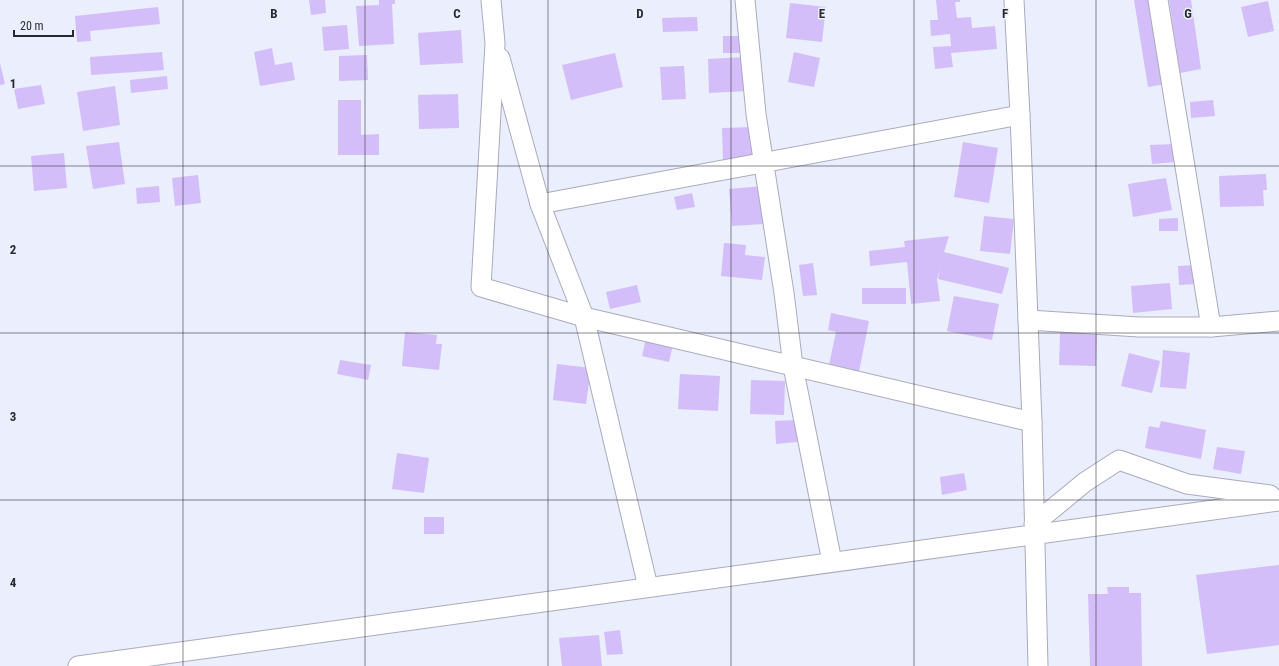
<svg xmlns="http://www.w3.org/2000/svg" width="1279" height="666" font-family="'Roboto Condensed',sans-serif">
<rect width="100%" height="100%" fill="#ebeefc"/>
<g fill="#d3bef9">
<path d="M309,0H325L326,13L311,15Z"/>
<path d="M379,0H395V4H392L394,44L359,46L356,6L379,5Z"/>
<path d="M936,0H960V2H955L957,18L971,17L972,28L995,26L997,49L951,53L953,67L935,69L933,47L951,46L950,34L931,36L930,20H938Z"/>
<path d="M1134,0H1152L1166,84L1148,87Z"/>
<path d="M1169,0H1191L1201,69L1180,73Z"/>
<path d="M1268,1L1274,31L1248,37L1241,7Z"/>
<path d="M790,3L826,7L822,42L786,38Z"/>
<path d="M158,7L160,24L90,31L91,41L77,42L75,16Z"/>
<path d="M697,17L698,31L663,32L662,18Z"/>
<path d="M347,25L349,49L324,51L322,27Z"/>
<path d="M461,30L463,63L420,65L418,33Z"/>
<rect x="723" y="36" width="20" height="17"/>
<path d="M272,48L275,65L292,62L295,80L260,86L254,52Z"/>
<path d="M162,52L164,70L91,75L90,57Z"/>
<path d="M794,52L820,58L814,87L788,82Z"/>
<path d="M615,53L623,87L571,100L562,65Z"/>
<path d="M367,55L368,80L339,81V56Z"/>
<path d="M745,57L747,91L709,93L708,59Z"/>
<path d="M0,63L5,84L0,85Z"/>
<path d="M684,66L686,99L662,100L660,67Z"/>
<path d="M167,76L168,89L131,93L130,80Z"/>
<path d="M41,85L45,104L18,109L14,89Z"/>
<path d="M115,86L120,125L83,131L77,92Z"/>
<path d="M458,94L459,128L419,129L418,95Z"/>
<path d="M338,100H361V135L379,134V155H338Z"/>
<path d="M1213,100L1215,116L1191,118L1190,102Z"/>
<path d="M755,127L756,160L723,161L722,128Z"/>
<path d="M119,142L125,184L93,189L86,146Z"/>
<path d="M963,142L998,148L989,203L954,197Z"/>
<path d="M1174,144L1176,162L1152,164L1150,145Z"/>
<path d="M64,153L67,188L34,191L31,156Z"/>
<path d="M1266,174L1267,190H1263L1264,206L1220,207L1219,176Z"/>
<path d="M198,175L201,203L175,206L172,178Z"/>
<path d="M1166,178L1172,210L1133,217L1128,184Z"/>
<path d="M159,186L160,202L137,204L136,188Z"/>
<path d="M763,186L766,224L732,226L729,189Z"/>
<path d="M692,193L695,207L677,210L674,197Z"/>
<path d="M984,216L1014,219L1010,254L980,251Z"/>
<path d="M1178,218V231H1159V219Z"/>
<path d="M949,236L944,252L1009,268L1002,294L938,279L940,269L937,279L940,301L911,304L907,262L870,266L869,251L905,247L904,241Z"/>
<path d="M724,243L746,245L745,255L765,257L762,280L721,276Z"/>
<path d="M813,263L817,295L803,296L799,265Z"/>
<path d="M1195,265L1196,284L1179,285L1178,266Z"/>
<path d="M1170,283L1172,309L1133,313L1131,286Z"/>
<path d="M637,285L641,302L610,309L606,292Z"/>
<rect x="862" y="288" width="44" height="16"/>
<path d="M954,296L999,304L992,340L947,331Z"/>
<path d="M831,313L869,321L859,372L829,365L836,332L828,330Z"/>
<path d="M405,332L437,335L436,344H442L439,370L402,366Z"/>
<path d="M1060,333L1097,334L1096,366L1059,365Z"/>
<path d="M646,338L673,345L669,362L642,356Z"/>
<path d="M1163,350L1190,353L1186,389L1160,387Z"/>
<path d="M1129,353L1160,361L1152,393L1121,386Z"/>
<path d="M340,360L371,365L368,380L337,374Z"/>
<path d="M557,364L591,368L586,404L553,400Z"/>
<path d="M680,374L720,376L718,411L678,409Z"/>
<path d="M751,380L785,381L784,415L750,414Z"/>
<path d="M796,420L797,442L776,444L775,421Z"/>
<path d="M1161,421L1206,430L1201,459L1145,448L1149,426L1159,428Z"/>
<path d="M1217,447L1245,451L1241,474L1213,469Z"/>
<path d="M397,453L429,458L424,493L392,489Z"/>
<path d="M964,473L967,490L942,495L940,477Z"/>
<rect x="424" y="517" width="20" height="17"/>
<path d="M1279,565V645L1207,654L1196,575Z"/>
<path d="M1107,587H1129V593H1141L1142,666H1090L1088,594H1108Z"/>
<path d="M620,630L623,654L607,655L604,632Z"/>
<path d="M599,635L602,666H562L559,638Z"/>
</g>
<g fill="none" stroke-linecap="round" stroke-linejoin="round">
<g stroke="#a9abbd" stroke-width="21">
<g id="minor">
<path d="M491,0L495,43L481,287L584,317L1032,422"/>
<path d="M745,0L756,114L784,293L793,366L832,562"/>
<path d="M1014,0L1020,115L1032,422L1038,666"/>
<path d="M1158,0L1211,327"/>
<path d="M500,58L540,204L584,317L648,587"/>
<path d="M540,204L1020,115"/>
<path d="M1028,320L1139,327H1211L1279,321"/>
<path d="M1034,524L1085,482L1119,460L1187,484L1270,495"/>
<path d="M78,666L1279,501"/>
</g>
</g>
<use href="#minor" stroke="#fff" stroke-width="19"/>
</g>
<path fill="none" stroke="#292a31" stroke-width="1" stroke-opacity="0.55" d="M183,0V666M365,0V666M548,0V666M731,0V666M914,0V666M1096,0V666M0,166H1279M0,333H1279M0,500H1279"/>
<g font-size="13" text-anchor="middle" font-weight="bold" fill="#292a31" stroke="#ebeefc" stroke-width="3" stroke-linejoin="round" paint-order="stroke">
<text x="274" y="18">B</text>
<text x="457" y="18">C</text>
<text x="640" y="18">D</text>
<text x="822" y="18">E</text>
<text x="1005" y="18">F</text>
<text x="1188" y="18">G</text>
<text x="13" y="88">1</text>
<text x="13" y="254">2</text>
<text x="13" y="421">3</text>
<text x="13" y="587">4</text>
</g>
<path d="M14 30v6h59v-6" fill="none" stroke="#292a31" stroke-width="2"/>
<text x="20" y="30" font-size="12" fill="#292a31" stroke="#ebeefc" stroke-width="3" paint-order="stroke">20 m</text>
</svg>
